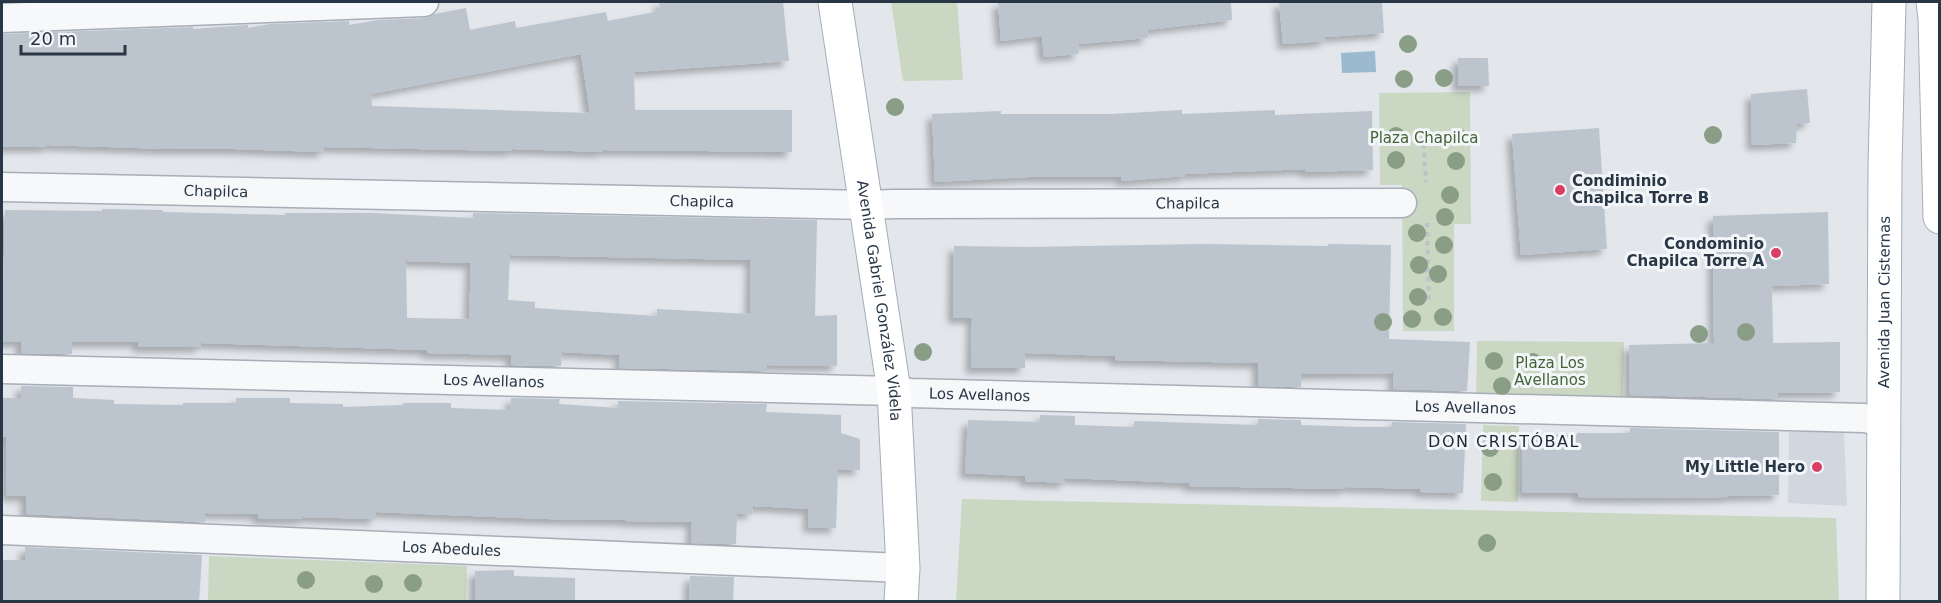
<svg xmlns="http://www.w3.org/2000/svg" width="1941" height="603" font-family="'DejaVu Sans',sans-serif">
<defs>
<filter id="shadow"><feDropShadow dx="-5.5" dy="5.5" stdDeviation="3" flood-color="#0004"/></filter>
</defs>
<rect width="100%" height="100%" fill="#e3e7ec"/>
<path fill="#d1d7de" d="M1844,431L1847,506L1788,503L1789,432Z"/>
<g fill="#cad7c3">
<path d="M891,2H957L963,80L903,81Z"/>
<path d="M1470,92L1471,224H1454V331H1403L1402,185H1380L1379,93Z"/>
<path d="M1477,341L1624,342L1623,402L1476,401Z"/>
<path d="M1483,425L1519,426L1518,502L1481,501Z"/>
<path d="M962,499L1836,518L1839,601H956Z"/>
<path d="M209,556L467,566L466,601H208Z"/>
</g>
<path fill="#9bb9cf" d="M1375,51L1376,72L1342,73L1341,53Z"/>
<g fill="#bcc4cd" fill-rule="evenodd" filter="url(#shadow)">
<path d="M659,2H783L789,61L634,72L635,110H792V152L603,150V152L512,149V151L324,147L323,152L234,149H169L47,145V147H2V34L193,27V29L248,25V28L270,24L349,21V25L378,20L425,18L435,14L466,8L470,30L515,21L516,28L606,12L608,21L660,11ZM581,54L590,113L372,106L371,94Z"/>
<path d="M998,2H1231L1232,20L1147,30L1148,38L1078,44L1079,54L1044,57L1042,36L1001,41Z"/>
<path d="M1279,2H1382L1384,33L1325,37V41L1283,44Z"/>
<path d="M1458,58H1488L1489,86H1458Z"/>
<path d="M1807,89L1810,123L1797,124L1796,143L1752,145L1751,94Z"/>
<path d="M1182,110V114L1275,110V115L1372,111L1373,170L1305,172V169L1185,174V176L1121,181V177H1028L935,182L932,114L1001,111V114H1112Z"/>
<path d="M1599,128L1607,249L1521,255L1512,134Z"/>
<path d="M102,209L163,210V212L285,215V213H372L473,218V213L817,220L815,316L837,315V366L767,365V371L619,368L620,355L562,352L561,366L511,365V355L427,353V350L201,343V347H138V342H72V354L21,353V341L2,342L5,210L102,211ZM510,255L751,260L750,314L657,309V316L535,308V302L508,300ZM406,261L471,263L469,319L407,318Z"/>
<path d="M1828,212L1829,284L1772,286L1773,343L1840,342V392L1778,393V399L1630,395L1629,345L1714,343L1713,216Z"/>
<path d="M1202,244L1328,246V244L1391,245L1389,339L1470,342L1467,391L1393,389L1394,373L1301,374V387L1258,386V363L1115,360V356L1025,353V368H971L972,318H953L954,246L1028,247Z"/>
<path d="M21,386L73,387V398L114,400V404L183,405V403H236V398H290V403L343,404V407L403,405V403H451V408L510,410L511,398L560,399L559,404L618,408V401L767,404L766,412L841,415V433L860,439V470L838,469L836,528L808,527L809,509L753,506L752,514L737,513L736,544L691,543L692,522L625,521V520L547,519L376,512V519L303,517V519H258V514L205,513V522L26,514V496H7L6,437H2V398H21Z"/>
<path d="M1040,415L1075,416V425L1134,427V421L1258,425V419L1301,420V425L1361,427H1391L1392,422L1466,424L1463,493L1420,492V489L1345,487V489L1189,486V483L1065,478V483L1025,481V476L965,473L968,420L1040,422Z"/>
<path d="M1630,428L1779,432V495L1728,496V497L1630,498L1578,497V493H1522L1523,434L1577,435V433H1630Z"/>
<path d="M25,547L202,555L199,602H2V560H25Z"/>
<path d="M514,570V576L575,578V602H475V571Z"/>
<path d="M690,576L734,577L733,602H689Z"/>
</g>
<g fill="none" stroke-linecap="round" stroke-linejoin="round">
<g stroke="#a7aeb7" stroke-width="31">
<g id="street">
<path d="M2,18L424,2"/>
<path id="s1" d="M2,187L866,205L894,204L1402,203"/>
<path id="s2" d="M2,369L894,391L910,393L1864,418L1885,422"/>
<path id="s3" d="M2,530L903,568"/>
</g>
</g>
<g stroke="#a7aeb7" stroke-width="35">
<path id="secondary" d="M1933,2L1935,18L1940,217"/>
</g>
<g stroke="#a1adb9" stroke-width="35">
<g id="primary">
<path id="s4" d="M835,2L894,391L903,568L901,602"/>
<path id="s5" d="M1883,602L1885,166L1889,2"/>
</g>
</g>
<g stroke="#bdc2c8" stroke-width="4" stroke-dasharray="4.5 4.5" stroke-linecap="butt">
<path d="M1423,135L1426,182"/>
<path d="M1427,223L1429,304"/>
</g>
<use href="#street" stroke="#f6f8fa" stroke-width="28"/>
<use href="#secondary" stroke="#fff" stroke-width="33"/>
<use href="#primary" stroke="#fff" stroke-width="33"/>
</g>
<g fill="#8a9e87">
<circle cx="1408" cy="44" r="9"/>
<circle cx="1444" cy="78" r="9"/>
<circle cx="1404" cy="79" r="9"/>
<circle cx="895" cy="107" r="9"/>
<circle cx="1713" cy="135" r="9"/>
<circle cx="1396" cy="136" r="9"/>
<circle cx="1458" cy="137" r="9"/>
<circle cx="1396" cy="160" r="9"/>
<circle cx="1456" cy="161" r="9"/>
<circle cx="1450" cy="195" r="9"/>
<circle cx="1445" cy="217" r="9"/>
<circle cx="1417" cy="233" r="9"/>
<circle cx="1444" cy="245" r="9"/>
<circle cx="1419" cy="265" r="9"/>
<circle cx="1438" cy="274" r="9"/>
<circle cx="1418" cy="297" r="9"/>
<circle cx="1443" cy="317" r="9"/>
<circle cx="1412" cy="319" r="9"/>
<circle cx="1383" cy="322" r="9"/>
<circle cx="1746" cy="332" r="9"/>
<circle cx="1699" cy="334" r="9"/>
<circle cx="923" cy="352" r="9"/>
<circle cx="1494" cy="361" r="9"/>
<circle cx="1533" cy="362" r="9"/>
<circle cx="1502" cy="386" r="9"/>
<circle cx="1490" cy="448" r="9"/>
<circle cx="1493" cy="482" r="9"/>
<circle cx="1487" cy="543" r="9"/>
<circle cx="306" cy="580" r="9"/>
<circle cx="413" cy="583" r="9"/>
<circle cx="374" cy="584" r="9"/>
</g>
<g fill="#db3e64" stroke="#f3f6f9" stroke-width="2">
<circle cx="1560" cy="190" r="6"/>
<circle cx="1776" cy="253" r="6"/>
<circle cx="1817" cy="467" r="6"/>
</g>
<g text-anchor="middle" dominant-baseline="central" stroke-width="6" stroke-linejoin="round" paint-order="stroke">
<g font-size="15" fill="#426335" stroke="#f3f6f9">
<text x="1424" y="138">Plaza Chapilca</text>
<text x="1550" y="363">Plaza Los<tspan x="1550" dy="17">Avellanos</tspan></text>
</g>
<g font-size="15" font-weight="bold" fill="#293646" stroke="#f3f6f9" text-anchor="end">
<text x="1572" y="181" text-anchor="start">Condiminio<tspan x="1572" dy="17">Chapilca Torre B</tspan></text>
<text x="1764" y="244">Condominio<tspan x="1764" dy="17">Chapilca Torre A</tspan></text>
<text x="1805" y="467">My Little Hero</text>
</g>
<g font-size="15" fill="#293646" stroke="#f3f6f9">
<text stroke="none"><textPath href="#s1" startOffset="214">Chapilca</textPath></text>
<text stroke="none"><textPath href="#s1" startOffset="700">Chapilca</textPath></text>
<text stroke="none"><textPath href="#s1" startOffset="1186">Chapilca</textPath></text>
<text stroke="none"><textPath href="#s4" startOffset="302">Avenida Gabriel González Videla</textPath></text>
<text stroke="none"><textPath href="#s5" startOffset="300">Avenida Juan Cisternas</textPath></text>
<text stroke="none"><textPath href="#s2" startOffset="492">Los Avellanos</textPath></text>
<text stroke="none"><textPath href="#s2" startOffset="978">Los Avellanos</textPath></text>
<text stroke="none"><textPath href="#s2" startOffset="1464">Los Avellanos</textPath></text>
<text stroke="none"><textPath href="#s3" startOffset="450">Los Abedules</textPath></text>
</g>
<g font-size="16" letter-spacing="1.5" fill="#1b2737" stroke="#f3f6f9">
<text x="1504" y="441">DON CRISTÓBAL</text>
</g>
</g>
<rect width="1941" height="603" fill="none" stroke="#293646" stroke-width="6"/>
<path d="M21 45v9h104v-9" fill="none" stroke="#293646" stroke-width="3"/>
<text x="30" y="45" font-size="18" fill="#293646" stroke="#f3f6f9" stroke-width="4.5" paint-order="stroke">20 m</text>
</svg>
